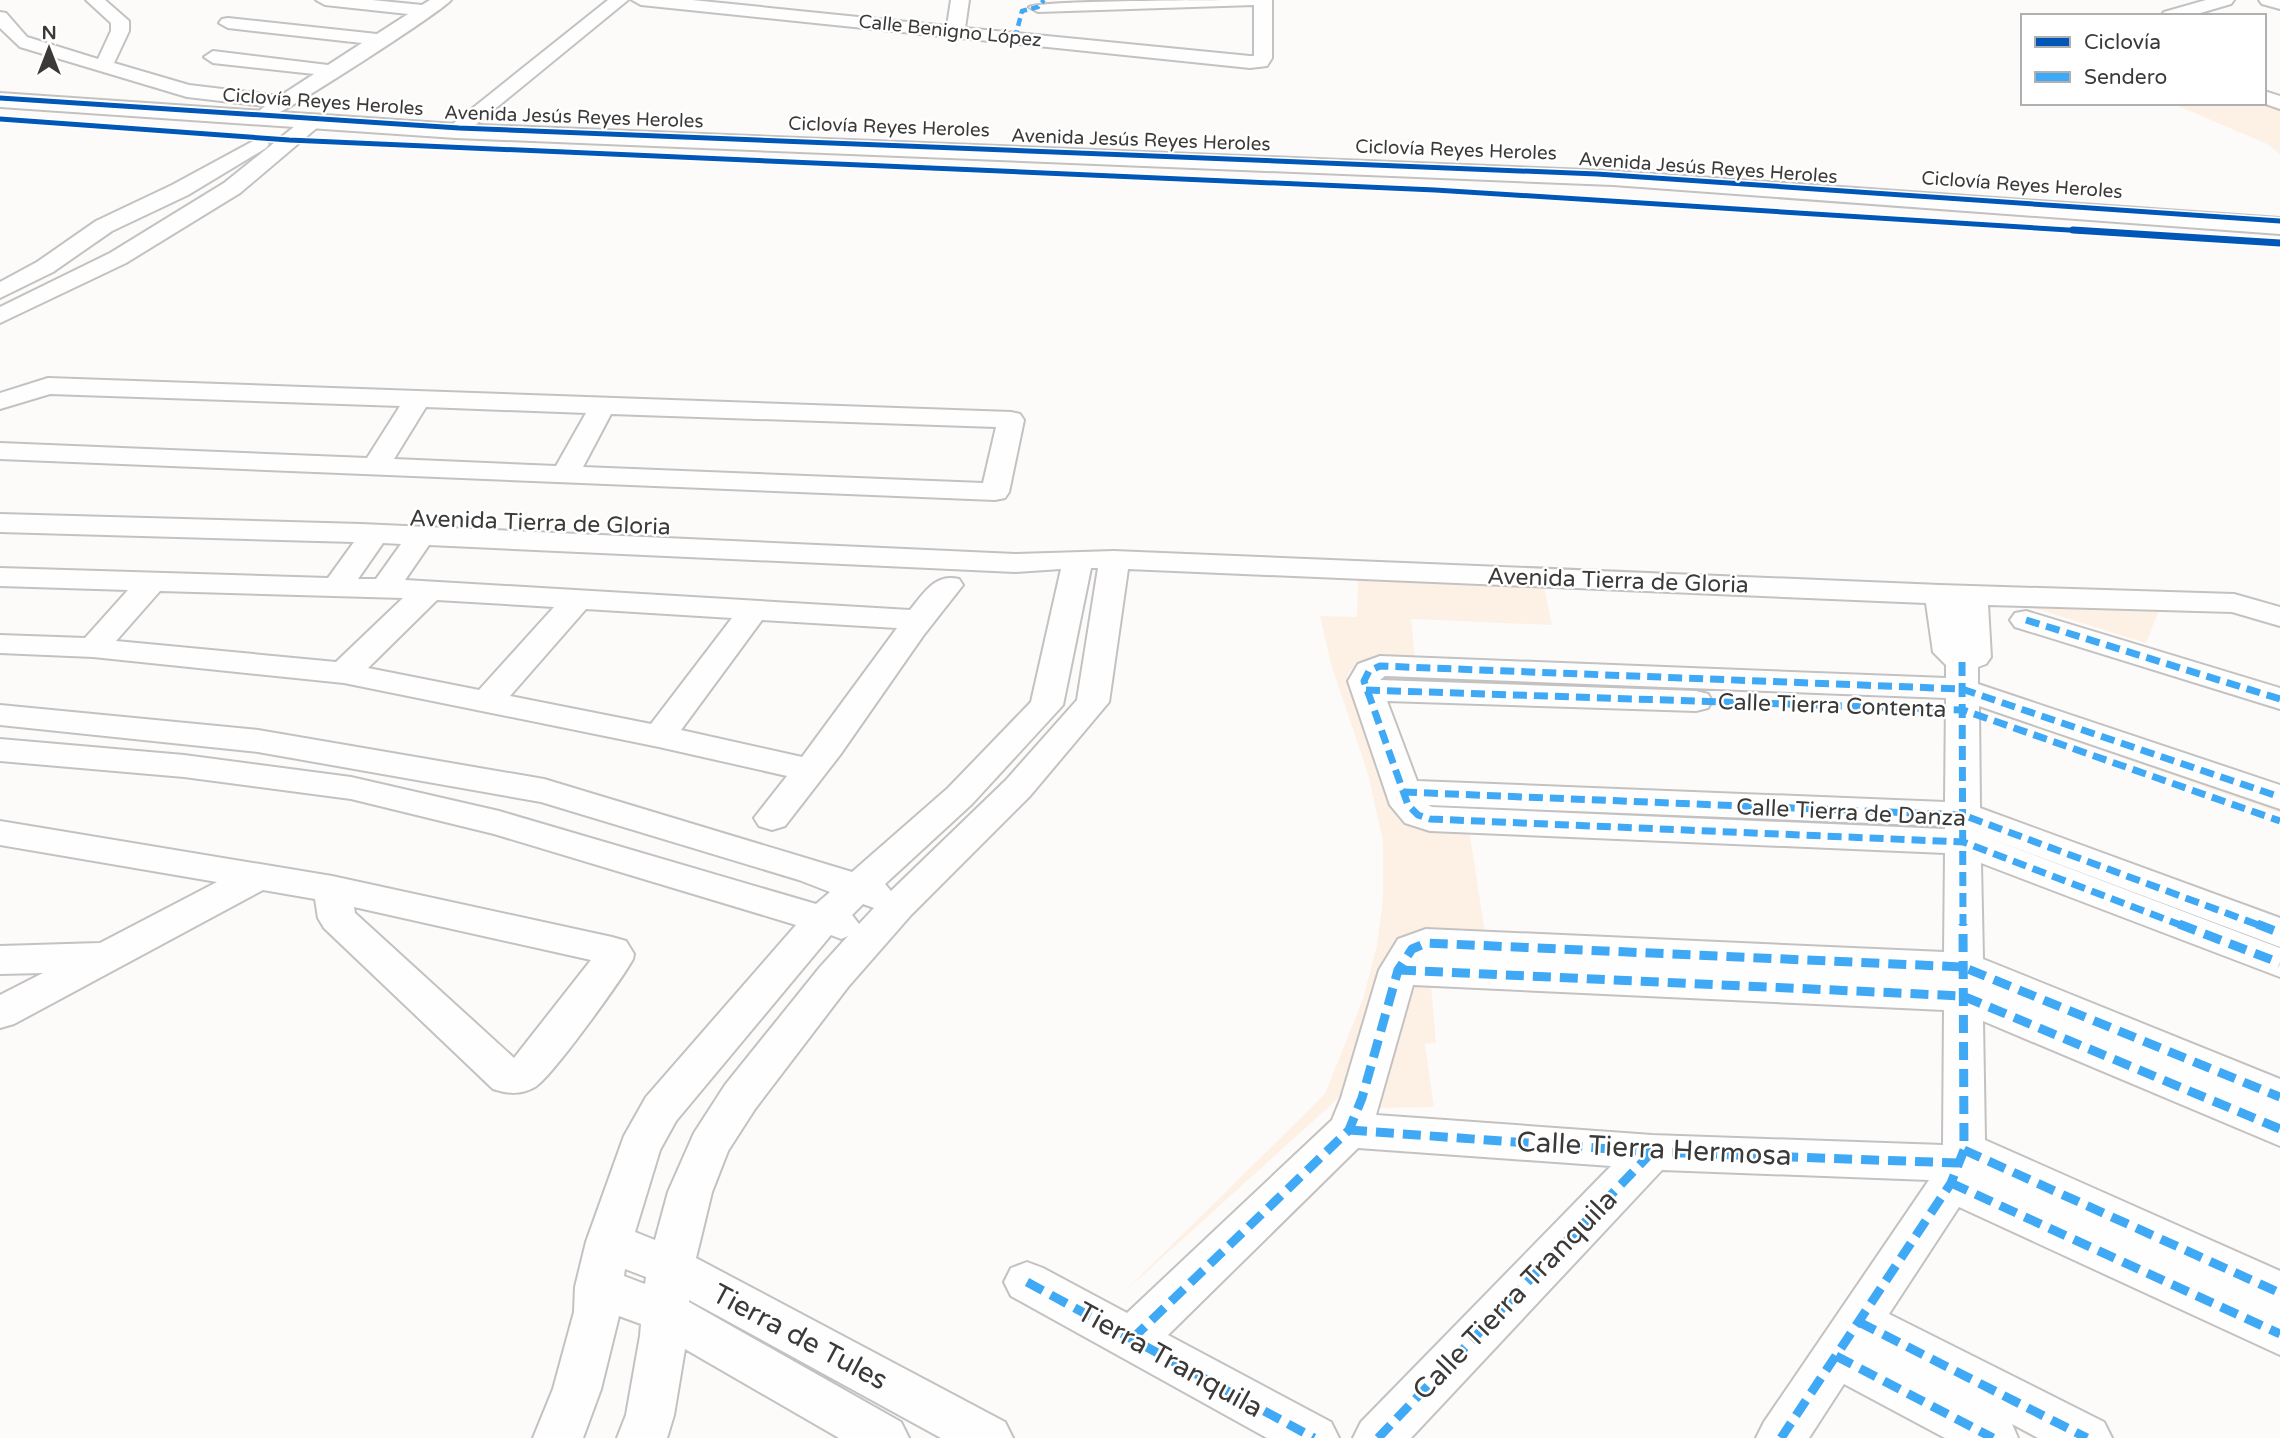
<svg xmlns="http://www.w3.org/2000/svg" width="2280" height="1438" font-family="'Varela Round',sans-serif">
<rect width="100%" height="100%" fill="#fcfbf9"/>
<g fill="#fdf1e6">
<path d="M2171,103H2265L2280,110V154L2267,144Z"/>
<path d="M1358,580L1544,587L1552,625L1411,619L1415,657C1390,656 1359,650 1347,677L1392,809L1410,824L1469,829L1485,933L1432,931L1413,933L1392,950L1344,1093L1121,1295L1325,1094L1363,999L1377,945L1383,898V841L1368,774L1331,664L1320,616L1357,617Z"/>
<path d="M2030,607L2159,611L2146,643Z"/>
<path d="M2005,715L2280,805V813L2008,718Z"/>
<path d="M1412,984H1431L1436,1043L1425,1044L1434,1107L1374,1108Z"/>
</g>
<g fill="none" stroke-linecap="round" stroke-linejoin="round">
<g stroke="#c3c2c1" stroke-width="4">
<g id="minor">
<path d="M86,0H105L129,21V31L114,63L189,85L280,96L314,74L213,63L204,57L213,51L328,65L362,43L228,28L219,23L222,19L228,18L377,34L408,14L325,5L316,0H372L422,5L430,0H451C440,13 283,114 268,118L258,112L265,106L187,97L20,47L0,28V12L6,13L27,37L98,59L111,31V23Z"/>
<path d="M608,0H628L463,135H449L446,131L449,127Z"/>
<path d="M632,0H692L947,26L951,0H969L965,28L1250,56H1254V5L1038,12L1029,7C1040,0 1241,0 1272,0V58L1267,66L1250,68L641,5Z"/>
<path d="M2206,0H2234L2231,4L2190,16H2161L2164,12Z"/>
<path d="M2259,0H2280V9L2262,4Z"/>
<path d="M2264,91L2280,96V109L2263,103Z"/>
<path d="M312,116L319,118L322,122L319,126L240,193L126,263L0,323V307L110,253L224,183L305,118Z"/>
<path d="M259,138L266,140L269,144L266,148L188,195L112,231L53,272L0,298V282L37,262L96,221L172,185Z"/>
<path d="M48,378L1011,412L1020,414L1024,420L1009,492L1005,498L995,500L0,459V443L367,458L400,406L50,394L0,409V393ZM426,407L586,413L556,466L394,459ZM611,414L996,427L983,483L583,467Z"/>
<path d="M0,514L361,524L1015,554L1114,551L1940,585L2234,594L2280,607V626L2232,612L1988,605L1991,657L1986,664L1978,667V684L2280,785V809L1979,706L1980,808L2280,918V947L1981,835L2280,948V977L1981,863L1983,959L2280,1079V1146L1983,1021L1985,1140L2280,1271V1355L1959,1207L1889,1314L2104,1422L2112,1438H2038L2012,1424L2018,1438H1945L1844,1384L1809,1438H1756L1764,1422L1929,1180L1662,1170L1411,1438H1353L1361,1422L1611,1166L1358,1148L1168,1335L1331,1422L1339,1438H1267L1011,1296L1004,1282L1011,1268L1027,1262L1043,1268L1127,1313L1332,1120L1341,1098L1379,970L1398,939L1426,929L1944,952L1945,853L1430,831L1405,823L1390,805L1348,681L1358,664L1380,656L1946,678V665L1933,652L1926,603L1128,569L1109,702L1030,796L911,915L848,987L755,1109L728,1151L712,1192L696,1258L1005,1422L1013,1438H941L689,1300V1302L901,1422L909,1438H839L685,1349L674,1415L667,1438H617L626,1415L640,1336L641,1324L619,1316L601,1389L583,1438H533L553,1389L574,1312L575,1287L586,1242L624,1136L646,1097L796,925L494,834L351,799L184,777L0,761V739L184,755L351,777L499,811L816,904L830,892L799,880L541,802L258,752L0,725V705L258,730L544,779L852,872L948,788L1031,702L1061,569L1015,572L429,545L405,580L910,610C924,593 935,573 959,579L963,585L923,636L840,755L785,826L772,830L759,826L754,818L787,776L659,747L344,683L93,657L0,653V635L85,638L128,590L0,586V568L328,578L354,542L0,532ZM383,543L401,544L376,579H358ZM1091,568H1098L1077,700L1006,780L891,891L885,884L972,804L1063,705ZM160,591L403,598L336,662L116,641ZM437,600L554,607L479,690L368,668ZM586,609L732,618L651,724L510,696ZM762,620L897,628L802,757L681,730ZM1385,676L1946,698L1945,802L1417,781L1387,701L1696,711L1708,708L1712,701L1708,694L1696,691L1380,680ZM1428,805L1945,826V829L1432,807ZM863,904L874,908L859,924L852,915ZM831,935L841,939L848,936L820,967L725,1085L694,1133L668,1192L655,1240L635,1232L660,1150L676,1121ZM1413,985L1944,1010L1943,1145L1652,1135L1376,1115ZM625,1269L646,1277L645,1284L624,1276Z"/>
<path d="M2026,611L2280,688V709L2015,627L2010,620L2015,613Z"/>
<path d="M0,821L332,876L612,937L626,941L634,954L633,959C622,979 551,1078 535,1087C521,1095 508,1094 493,1089L324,928L318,918L315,899L263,890L14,1024L0,1028V995L43,973L0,974V946L100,943L217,882L0,845ZM354,907L591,960L514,1058L355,913Z"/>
</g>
</g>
<g stroke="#c3c2c1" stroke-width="4">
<path id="tertiary" d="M0,93L456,124L1613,171L2280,218V234L1613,185L456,138L0,107Z"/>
</g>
<use href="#minor" fill="#fffefe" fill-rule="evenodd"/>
<use href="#tertiary" fill="#fffefe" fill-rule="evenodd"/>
<path stroke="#3fa9f5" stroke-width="4.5" stroke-dasharray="8 4.5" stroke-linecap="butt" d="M1015,38L1022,11L1038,7L1044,0"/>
<g stroke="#3fa9f5" stroke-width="7" stroke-dasharray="14 7" stroke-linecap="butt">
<path d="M2026,620L2280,699"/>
<path d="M1962,662L1963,926"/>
<path d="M1366,690L1963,710L2280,821"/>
<path d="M1403,792L1963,815L2261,926"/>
<path d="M2183,926L1963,842L1430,819L1418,815L1408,805L1364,681L1369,671L1380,666L1962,689L2280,797"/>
</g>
<g stroke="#3fa9f5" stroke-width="9" stroke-dasharray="18 9" stroke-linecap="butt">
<path d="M2179,924L2280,963"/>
<path d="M2257,924L2280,933"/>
<path d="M1398,970L1963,996L2280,1129"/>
<path d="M1349,1130L1652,1152L1959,1163"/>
<path d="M1964,1150L2280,1293"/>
<path d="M1951,1183L2280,1334"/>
<path d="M1027,1282L1314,1438"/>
<path d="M1859,1322L2087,1438"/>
<path d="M1132,1339L1349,1130L1362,1098L1398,970L1412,949L1426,943L1963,967L2280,1097"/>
<path d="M1836,1356L1993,1438"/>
<path d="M1378,1438L1652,1152"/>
<path d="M1781,1438L1951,1183L1964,1150L1963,924"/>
</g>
<g stroke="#fff" stroke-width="8">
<g id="cycleway-far1">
<path d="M0,98L459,128L1597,174L2280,221"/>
<path d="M0,119L289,140L1435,190L2101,232"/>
</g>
</g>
<g stroke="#fff" stroke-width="10">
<path id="cycleway" d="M2073,230L2280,243"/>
</g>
<use href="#cycleway-far1" stroke="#0057b8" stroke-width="5"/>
<use href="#cycleway" stroke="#0057b8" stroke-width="7"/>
</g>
<g text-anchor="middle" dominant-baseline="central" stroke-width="5" stroke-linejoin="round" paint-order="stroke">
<g font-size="19" fill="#3b3a39" stroke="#fff">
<text transform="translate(950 31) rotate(6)">Calle Benigno López</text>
<text transform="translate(323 102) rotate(4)">Ciclovía Reyes Heroles</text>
<text transform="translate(574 117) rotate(2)">Avenida Jesús Reyes Heroles</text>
<text transform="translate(889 127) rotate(2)">Ciclovía Reyes Heroles</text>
<text transform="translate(1141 140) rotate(2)">Avenida Jesús Reyes Heroles</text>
<text transform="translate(1456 150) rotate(2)">Ciclovía Reyes Heroles</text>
<text transform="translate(1708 168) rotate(4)">Avenida Jesús Reyes Heroles</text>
<text transform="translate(2022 185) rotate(4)">Ciclovía Reyes Heroles</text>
</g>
<g font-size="23" fill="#3b3a39" stroke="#fff">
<text transform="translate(540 523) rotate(2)">Avenida Tierra de Gloria</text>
<text transform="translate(1618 581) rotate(2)">Avenida Tierra de Gloria</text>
<text transform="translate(1832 706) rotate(2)">Calle Tierra Contenta</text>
<text transform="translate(1851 813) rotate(3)">Calle Tierra de Danza</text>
</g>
<g font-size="28" fill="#3b3a39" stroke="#fff">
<text transform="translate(1654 1149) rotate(3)">Calle Tierra Hermosa</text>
<text transform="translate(1515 1295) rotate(-46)">Calle Tierra Tranquila</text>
<text transform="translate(800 1337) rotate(28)">Tierra de Tules</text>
<text transform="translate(1170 1360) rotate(29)">Tierra Tranquila</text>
</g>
</g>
<rect x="2021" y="14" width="245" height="91" fill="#ffffff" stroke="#b1b0b0" stroke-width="2"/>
<rect x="2035" y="37" width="35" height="10" fill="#0057b8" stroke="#b1b0b0" stroke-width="2"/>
<text x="2084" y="49" font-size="21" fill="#3b3a39">Ciclovía</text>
<rect x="2035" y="72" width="35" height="10" fill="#3fa9f5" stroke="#b1b0b0" stroke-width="2"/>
<text x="2084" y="84" font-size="21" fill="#3b3a39">Sendero</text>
<g transform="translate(49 49)" stroke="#ffffff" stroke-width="5" paint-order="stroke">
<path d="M0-5L12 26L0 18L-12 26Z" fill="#3b3a39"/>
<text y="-10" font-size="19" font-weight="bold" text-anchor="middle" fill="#3b3a39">N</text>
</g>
</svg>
